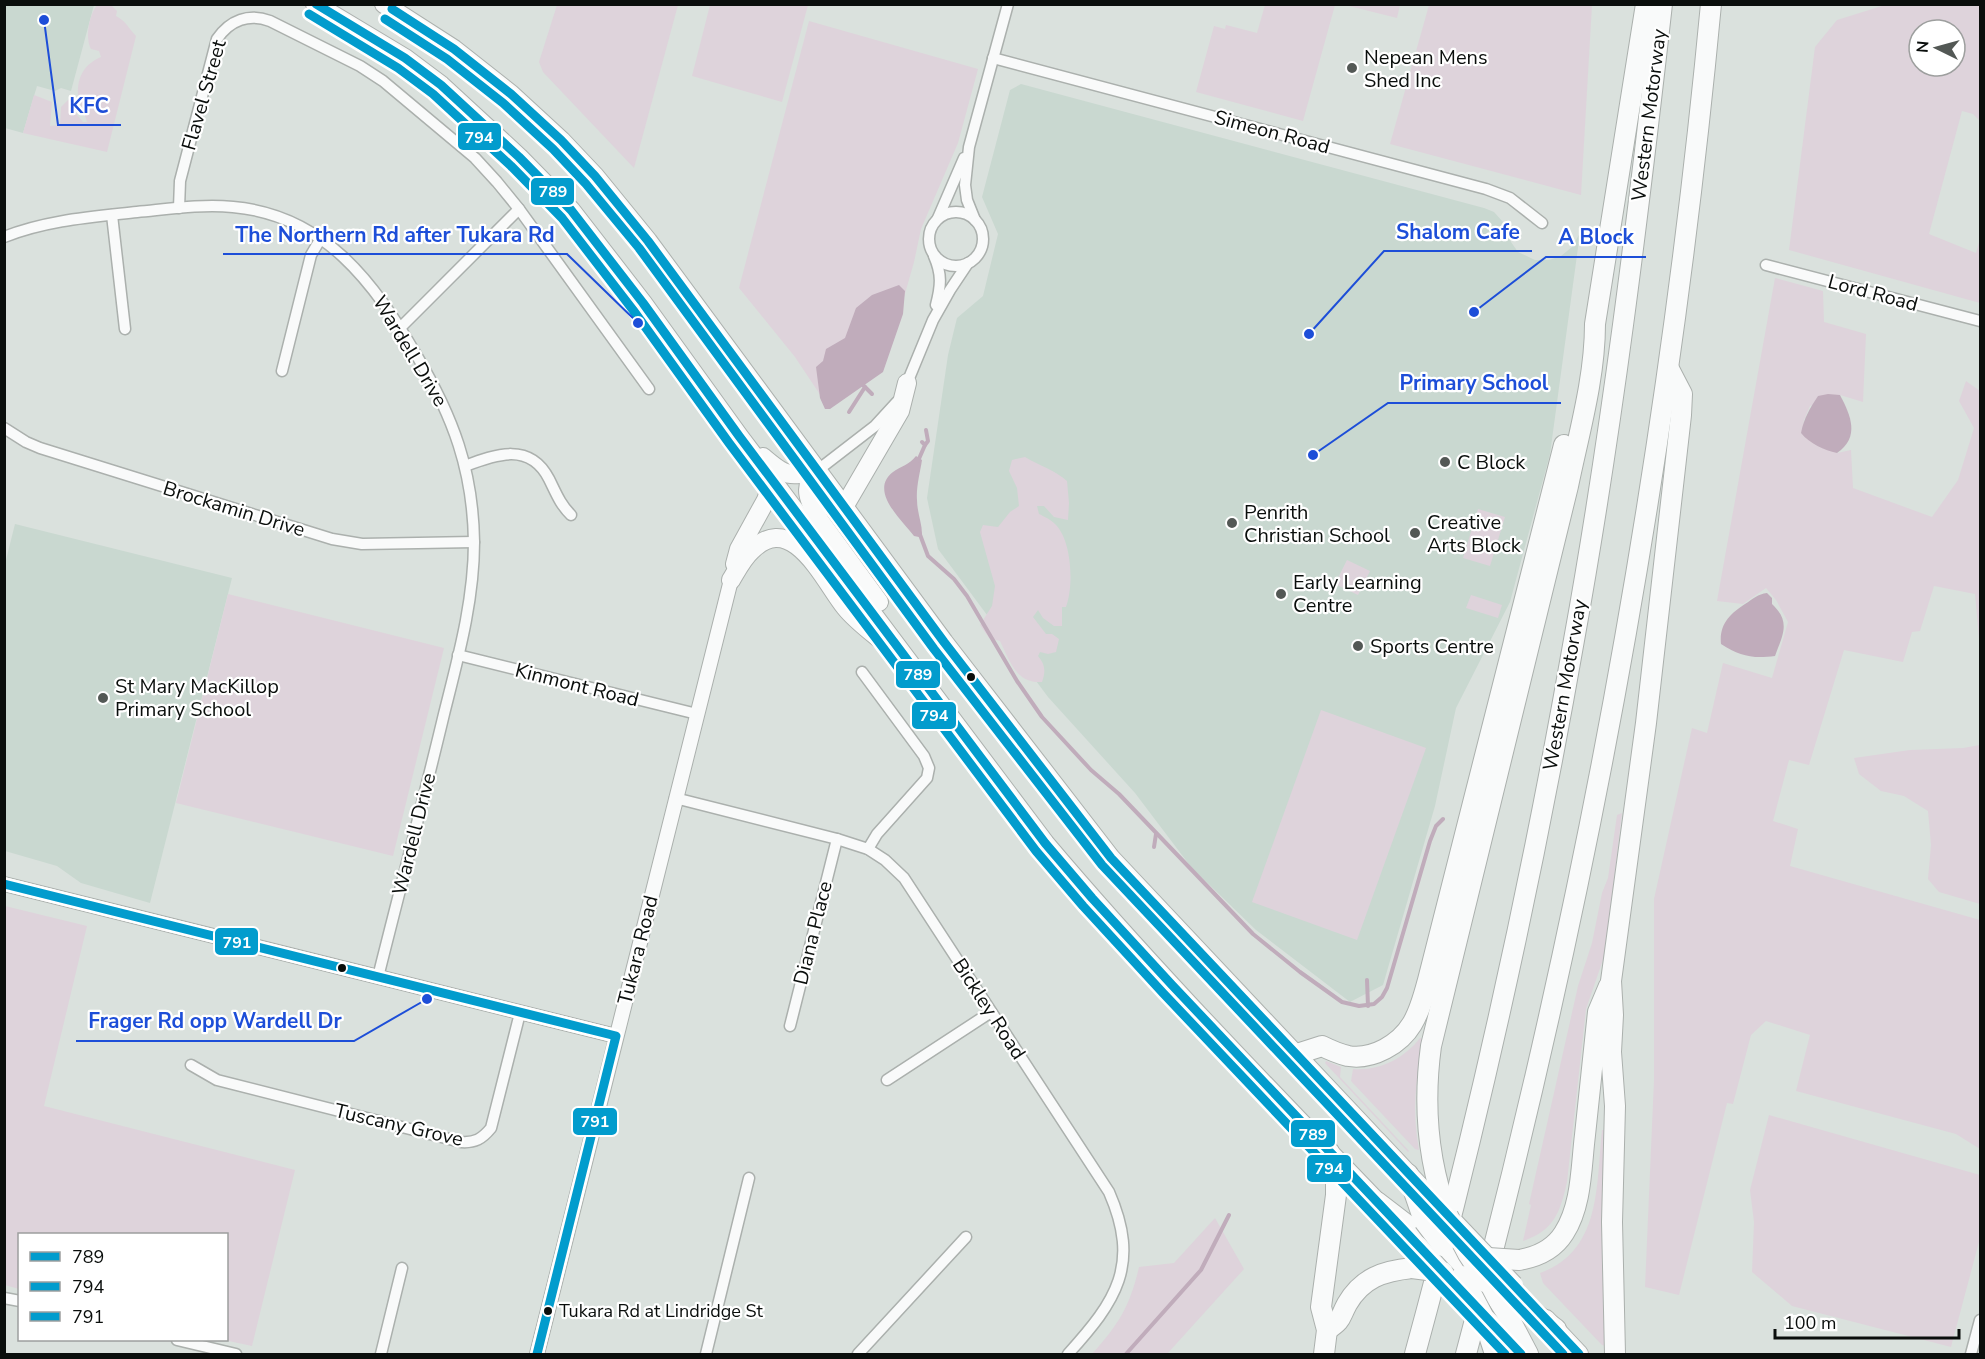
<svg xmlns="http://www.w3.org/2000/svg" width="1985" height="1359" font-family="'Nunito Sans',sans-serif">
<rect width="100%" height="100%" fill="#dae1dd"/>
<g fill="#c9d8d0">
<path d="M4,5H94L71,91L61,88L55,91L37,86L23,133L5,128Z"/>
<path d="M1021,84L1484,208L1494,212L1503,222L1511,242L1518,252L1535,260H1549L1561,256L1572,247L1580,233L1550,454L1510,602L1456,708L1435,806L1383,985L1350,1002L1256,930L1191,867L1135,793L1048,697L938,549L927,498L948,355L957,318L983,296L998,234L982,197L1010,90Z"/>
<path d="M15,524L232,578L150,903L81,883L57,866L5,851L4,568Z"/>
</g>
<g fill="#ded3db" fill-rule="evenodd">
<path d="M97,5H111L117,11L116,16C127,22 128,28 136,36L107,152L23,133L34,95L52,102L50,126L60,125L61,107L70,98L77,115L83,122H87C85,114 79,103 78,95C77,76 85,64 101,57L99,51L91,49C85,37 89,16 97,5Z"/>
<path d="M557,5H678L634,168L543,72L539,62Z"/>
<path d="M710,5H808L782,102L692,76Z"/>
<path d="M1265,5H1335L1303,121L1196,92L1214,26L1225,29L1226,25L1257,33Z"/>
<path d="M1345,5H1400L1397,18Z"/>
<path d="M1429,5H1592L1581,195L1390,144Z"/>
<path d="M1885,5H1980V121L1973,114L1962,111L1929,234L1976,253L1980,239V303L1789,250L1815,47L1837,20ZM1919,30H1955V66H1919Z"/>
<path d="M809,21L978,69L958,143L921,229L914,262L884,368L829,408L795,357L739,288Z"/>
<path d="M1775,278L1823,291L1824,322L1866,334L1863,402L1840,395L1810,406L1804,420L1802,433L1837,453L1851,450L1853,488L1932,517L1958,480L1974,428L1959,401L1966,381L1980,391V650L1975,594L1934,586L1920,631L1912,632L1903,662L1844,650L1809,765L1789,760L1773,821L1798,829L1790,866L1980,920V1149L1956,1134L1796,1091L1810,1035L1766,1021L1751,1035L1733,1104L1727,1103L1679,1295L1645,1287L1654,1080V899L1692,728L1707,733L1723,663L1772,678L1788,622L1776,600L1766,588L1743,604L1717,601Z"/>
<path d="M1025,457C1040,466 1055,470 1067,481L1069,503L1068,520L1054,517L1044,506H1037L1039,514C1045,517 1050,519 1055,524C1072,540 1074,586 1066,607H1062V626H1054L1043,618L1038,610L1033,617L1046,634H1052L1059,639L1056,652L1048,654L1040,652L1038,656C1045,664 1046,671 1042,682C1016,684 1010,661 1000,641L989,638L980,625L992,606L995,586L980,532L983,525L998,527L1010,512L1019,506L1017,488L1009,471L1012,460Z"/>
<path d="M1478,509L1505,517L1490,566L1463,558Z"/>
<path d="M1347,560L1370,571L1358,595L1335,584Z"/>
<path d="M228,594L444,648L393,856L176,803Z"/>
<path d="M1471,595L1502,605L1498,618L1466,608Z"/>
<path d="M1321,710L1426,748L1357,940L1252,902Z"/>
<path d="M1980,745V904L1939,892L1928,879L1931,845L1928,811L1904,796L1881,791L1859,774L1854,758L1910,750L1963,748Z"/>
<path d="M1622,813L1605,954L1586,1009L1567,1182C1560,1212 1555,1230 1523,1241L1531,1205L1529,1204L1578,986L1592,943L1602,893L1608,878L1617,815Z"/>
<path d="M5,906L87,926L44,1106L295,1170L252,1346L224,1340H226V1234H20L19,1289L5,1285Z"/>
<path d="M1420,1038L1425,1040C1415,1077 1412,1112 1419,1150L1415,1149L1351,1081L1353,1069C1379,1071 1404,1059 1420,1038Z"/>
<path d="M1326,1061L1341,1067L1340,1077L1409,1151L1408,1152L1325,1063Z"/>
<path d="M1769,1115L1980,1175V1238L1951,1347L1792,1306L1752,1272L1754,1222L1750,1190Z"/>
<path d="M1602,1130H1604L1605,1346L1602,1345L1543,1283L1540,1273C1602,1251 1596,1184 1602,1130Z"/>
<path d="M1215,1218L1244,1269L1167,1354H1092C1119,1324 1130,1306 1139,1267L1174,1263Z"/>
</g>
<g fill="#c0acbb">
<path d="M899,285L905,291L903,314L883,372L830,409H825L820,398L816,367L823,361L826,349L845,338L856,308L872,295Z"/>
<path d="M1828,394L1840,395C1851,416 1860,437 1837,453C1824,450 1810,444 1801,433C1804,418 1810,408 1818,396Z"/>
<path d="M916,456L922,460C920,473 916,487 917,500C917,512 922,523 922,534L919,537L914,536C903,521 868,491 893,472C901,466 909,465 916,456Z"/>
<path d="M1767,593L1772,598V604C1791,622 1783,634 1775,656C1752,659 1740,656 1721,644C1719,624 1730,614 1745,604C1753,599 1758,594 1767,593Z"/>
</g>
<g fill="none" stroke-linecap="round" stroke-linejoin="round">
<g stroke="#c0acbb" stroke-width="4">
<path d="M863,385L872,394"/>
<path d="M849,412L865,387"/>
<path d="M925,445L928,441L926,430"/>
<path d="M918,461L925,445L922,442"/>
<path d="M919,532L928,556L954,579L967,596L1017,681L1042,717L1091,770L1119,794L1253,934L1300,972L1342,1002L1359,1006L1374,1004L1382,997L1387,988L1430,841L1436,826L1443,819"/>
<path d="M1154,847L1156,834"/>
<path d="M1367,980L1368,1006"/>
<path d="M1126,1354L1201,1270L1229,1215"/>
</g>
<g stroke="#abb0ad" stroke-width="13">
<g id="minor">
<path d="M993,58L1486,189L1510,198L1542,223"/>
<path d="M179,208L180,181L217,39C230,20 249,13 270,21L360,66L383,81L475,158L497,182L519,209L649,389"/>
<circle cx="956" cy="239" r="27"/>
<path d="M112,215L125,329"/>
<path d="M938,218L964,158"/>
<path d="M975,220L967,200L965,185L969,147L1008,4"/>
<path d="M4,237C47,220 92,217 137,212C169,209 201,204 233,207C325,215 374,283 417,356C453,417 473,470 474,542C474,601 458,658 444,714C423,802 400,889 378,977"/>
<path d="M934,256C942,274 941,286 936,305"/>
<path d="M1766,265L1980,321"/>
<path d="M400,328L519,209"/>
<path d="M282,371L311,255L321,238"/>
<path d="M905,388L933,320L950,290L968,263"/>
<path d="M4,428L26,442L40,448L332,539L362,544L474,542"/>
<path d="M465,466C496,454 530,442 549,479C556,493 560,504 571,515"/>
<path d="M818,470L875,426L897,402"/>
<path d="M458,655L697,714"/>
<path d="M862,672L924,756L929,768L927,778L877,834L868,849"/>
<path d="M675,798L837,839L868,849L885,860L904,878L1109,1192C1141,1265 1116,1301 1068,1354"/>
<path d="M790,1026L837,839"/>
<path d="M191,1065L217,1080L461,1142C475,1143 482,1139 491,1128L520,1013"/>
<path d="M887,1080L991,1012"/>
<path d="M4,1298L20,1301"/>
<path d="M177,1340L236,1354"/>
<path d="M381,1354L402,1268"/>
<path d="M706,1354L749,1178"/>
<path d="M858,1354L966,1237"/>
<path d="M1971,1354L1980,1320"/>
</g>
</g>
<g stroke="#abb0ad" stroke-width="16">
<g id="tertiary">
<path d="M4,884L616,1036"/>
<path d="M537,1354L731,580"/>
</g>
</g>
<g stroke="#abb0ad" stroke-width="20">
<g id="trunk">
<path d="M315,4L405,58L441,85L519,157L571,210L643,303L739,436L1045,843C1153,971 1271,1091 1387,1212"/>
<path d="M384,4L454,49L511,94L561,140L595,176L648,241L944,642L1111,858L1448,1216"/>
<path d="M763,457C786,477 789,477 818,470"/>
<path d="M818,470C800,486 810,503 820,521L879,602"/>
<path d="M844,507L900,411L907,383"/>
<path d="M735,564L739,549L766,500L769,492V476"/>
<path d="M731,580C737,570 743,558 752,550C793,510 824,581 845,607C856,621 873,633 886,644"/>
<path d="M1482,1314L1521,1354"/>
<path d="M1546,1319L1579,1354"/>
</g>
</g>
<g stroke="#abb0ad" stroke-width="22">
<g id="motorway">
<path d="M1297,1054L1322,1046C1330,1050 1340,1054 1348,1056C1373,1060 1400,1044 1412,1024C1420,1011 1424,995 1428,980L1564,445"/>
<path d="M1408,1174L1424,1221"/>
<path d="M1377,1202L1420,1235"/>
<path d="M1448,1216C1427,1160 1423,1105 1431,1046L1568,486C1579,433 1595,378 1595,324L1646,4"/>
<path d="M1443,1246L1462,1276"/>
<path d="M1519,1260C1537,1257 1554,1249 1564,1233C1582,1205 1581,1167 1585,1135C1589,1094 1594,1053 1598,1012L1609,986"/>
<path d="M1487,1283L1511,1296L1556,1329"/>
<path d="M1489,1286L1506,1312L1528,1354"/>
<path d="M1482,1314L1495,1354"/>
<path d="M1327,1330C1343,1319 1339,1319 1347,1304C1362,1278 1383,1271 1412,1268"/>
<path d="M1324,1354L1327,1330L1321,1307L1336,1195V1175L1329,1152"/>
<path d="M1415,1354C1479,1119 1532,880 1574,640C1612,430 1638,217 1662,4"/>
<path d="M1466,1354C1584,912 1668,461 1711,4"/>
<path d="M1615,1354L1612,1222L1615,1106L1611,1052L1613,1015L1611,981L1646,723L1681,415L1682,394L1669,369"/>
</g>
</g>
<use href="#minor" stroke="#f9fafa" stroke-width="10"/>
<use href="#tertiary" stroke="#f9fafa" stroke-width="14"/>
<use href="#trunk" stroke="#f9fafa" stroke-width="18"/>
<use href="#motorway" stroke="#f9fafa" stroke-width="20"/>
<g stroke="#abb0ad" stroke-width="20" stroke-linecap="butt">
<g id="trunk-bridge">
<path d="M1455,1223L1514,1285"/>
<path d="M1418,1245L1472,1304"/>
</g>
</g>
<g stroke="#abb0ad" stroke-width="22" stroke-linecap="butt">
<g id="motorway-bridge">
<path d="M1448,1216L1468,1254L1487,1283"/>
<path d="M1424,1221L1443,1246"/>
<path d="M1488,1258L1519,1260"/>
<path d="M1412,1268L1443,1272"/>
<path d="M1462,1276L1482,1314"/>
</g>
</g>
<use href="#trunk-bridge" stroke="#f9fafa" stroke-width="18"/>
<use href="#motorway-bridge" stroke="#f9fafa" stroke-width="20"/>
<g stroke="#fff" stroke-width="14">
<g id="bus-1">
<path d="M316,4L405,58L441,85L519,157L571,210L643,303L739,436L1045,843L1092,898L1172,985L1521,1354"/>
<path d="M392,9L454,49L511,94L561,140L595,176L648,241L944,642L1111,858L1579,1354"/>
</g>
</g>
<g stroke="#fff" stroke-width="14">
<g id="bus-2">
<path d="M309,14L398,68L433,94L511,166L562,218L633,310L729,443L1036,851L1083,906L1163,993L1505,1354"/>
<path d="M385,19L447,59L503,103L553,149L586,184L639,248L934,649L1102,865L1563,1354"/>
</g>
</g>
<g stroke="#fff" stroke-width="14">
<path id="bus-3" d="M4,884L616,1036L537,1354"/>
</g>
<use href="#bus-1" stroke="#029ccd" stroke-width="9"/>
<use href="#bus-2" stroke="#029ccd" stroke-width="9"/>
<use href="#bus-3" stroke="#029ccd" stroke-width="9"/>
</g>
<g fill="#535855" stroke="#fff" stroke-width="2">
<circle cx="1352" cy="68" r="6"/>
<circle cx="1445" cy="462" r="6"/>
<circle cx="1232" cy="523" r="6"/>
<circle cx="1415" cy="533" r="6"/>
<circle cx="1281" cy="594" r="6"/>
<circle cx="1358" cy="646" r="6"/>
<circle cx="103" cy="698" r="6"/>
</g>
<g fill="#0a0e0c" stroke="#fff" stroke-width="2">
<circle cx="971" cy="677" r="5"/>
<circle cx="342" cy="968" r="5"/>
<circle cx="548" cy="1311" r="5"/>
</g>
<g text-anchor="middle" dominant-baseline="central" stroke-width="4.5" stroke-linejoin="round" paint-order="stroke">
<g font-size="18" fill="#0a0e0c" stroke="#fff" text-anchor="start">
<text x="559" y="1311">Tukara Rd at Lindridge St</text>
</g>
<g font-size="20" fill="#0a0e0c" stroke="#fff" text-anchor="start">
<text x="1364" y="57">Nepean Mens<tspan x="1364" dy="23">Shed Inc</tspan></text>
<text x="1457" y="462">C Block</text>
<text x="1244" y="512">Penrith<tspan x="1244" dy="23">Christian School</tspan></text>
<text x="1427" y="522">Creative<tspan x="1427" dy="23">Arts Block</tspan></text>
<text x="1293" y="582">Early Learning<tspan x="1293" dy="23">Centre</tspan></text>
<text x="1370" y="646">Sports Centre</text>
<text x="115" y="686">St Mary MacKillop<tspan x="115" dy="23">Primary School</tspan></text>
</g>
<g font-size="20" fill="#0a0e0c" stroke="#fff">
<text transform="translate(204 95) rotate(-74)">Flavel Street</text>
<text transform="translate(1649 115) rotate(-83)">Western Motorway</text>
<text transform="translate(1272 132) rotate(15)">Simeon Road</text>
<text transform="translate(1873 293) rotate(15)">Lord Road</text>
<text transform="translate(410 351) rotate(59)">Wardell Drive</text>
<text transform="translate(234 509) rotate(17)">Brockamin Drive</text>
<text transform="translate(577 685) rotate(14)">Kinmont Road</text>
<text transform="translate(1565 685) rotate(-80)">Western Motorway</text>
<text transform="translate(414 834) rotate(-76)">Wardell Drive</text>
<text transform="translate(813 933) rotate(-76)">Diana Place</text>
<text transform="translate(638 950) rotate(-76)">Tukara Road</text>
<text transform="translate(989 1009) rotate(57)">Bickley Road</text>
<text transform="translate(399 1125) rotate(13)">Tuscany Grove</text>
</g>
</g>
<path fill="none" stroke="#1d4ed8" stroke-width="2" d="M44 20L58 125H121M1309 334L1384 251H1532M638 323L567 254H223M1474 312L1546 257H1646M1313 455L1388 403H1561M427 999L354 1041H76"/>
<g fill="#1d4ed8" stroke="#fff" stroke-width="2">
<circle cx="44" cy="20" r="6"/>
<circle cx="1309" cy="334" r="6"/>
<circle cx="638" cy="323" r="6"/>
<circle cx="1474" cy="312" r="6"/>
<circle cx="1313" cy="455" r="6"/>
<circle cx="427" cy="999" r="6"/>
</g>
<g font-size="21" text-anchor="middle" font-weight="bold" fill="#1d4ed8" stroke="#fff" stroke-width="4.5" stroke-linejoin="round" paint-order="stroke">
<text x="89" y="113">KFC</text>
<text x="1458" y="239">Shalom Cafe</text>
<text x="395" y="242">The Northern Rd after Tukara Rd</text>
<text x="1596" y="244">A Block</text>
<text x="1474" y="390">Primary School</text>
<text x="215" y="1028">Frager Rd opp Wardell Dr</text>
</g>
<g stroke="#fff" stroke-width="2">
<rect x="457" y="122" width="45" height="29" rx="6" fill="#029ccd"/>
<rect x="530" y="177" width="45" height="29" rx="6" fill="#029ccd"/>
<rect x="895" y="660" width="46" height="29" rx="6" fill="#029ccd"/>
<rect x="911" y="701" width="46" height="29" rx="6" fill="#029ccd"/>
<rect x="214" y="927" width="45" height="29" rx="6" fill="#029ccd"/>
<rect x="572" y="1107" width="46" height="29" rx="6" fill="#029ccd"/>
<rect x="1290" y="1119" width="46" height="29" rx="6" fill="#029ccd"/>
<rect x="1306" y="1154" width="46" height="29" rx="6" fill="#029ccd"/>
</g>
<g font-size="16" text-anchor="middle" font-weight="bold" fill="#fff">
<text x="479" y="143">794</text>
<text x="553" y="197">789</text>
<text x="918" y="680">789</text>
<text x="934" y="721">794</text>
<text x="237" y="948">791</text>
<text x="595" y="1127">791</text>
<text x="1313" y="1140">789</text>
<text x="1329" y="1174">794</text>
</g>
<rect width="1985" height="1359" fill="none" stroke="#0a0e0c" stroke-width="12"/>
<rect x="18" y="1233" width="210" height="108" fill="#ffffff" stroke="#9d9f9e" stroke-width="1.5"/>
<rect x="30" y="1252" width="30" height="9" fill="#029ccd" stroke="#9d9f9e" stroke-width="1.5"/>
<text x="72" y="1263" font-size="18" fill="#0a0e0c">789</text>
<rect x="30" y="1282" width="30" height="9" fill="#029ccd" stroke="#9d9f9e" stroke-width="1.5"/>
<text x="72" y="1293" font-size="18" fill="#0a0e0c">794</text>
<rect x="30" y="1312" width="30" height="9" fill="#029ccd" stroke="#9d9f9e" stroke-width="1.5"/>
<text x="72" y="1323" font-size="18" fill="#0a0e0c">791</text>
<g transform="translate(1937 48) rotate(275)"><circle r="28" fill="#ffffff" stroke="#9d9f9e" stroke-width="1.5"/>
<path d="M0-4.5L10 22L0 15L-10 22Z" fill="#535855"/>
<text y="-9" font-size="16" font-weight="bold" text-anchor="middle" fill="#0a0e0c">N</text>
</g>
<path d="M1775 1329v9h184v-9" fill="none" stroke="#0a0e0c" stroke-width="3"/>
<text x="1784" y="1329" font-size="18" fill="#0a0e0c" stroke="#ffffff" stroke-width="4.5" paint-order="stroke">100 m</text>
</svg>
